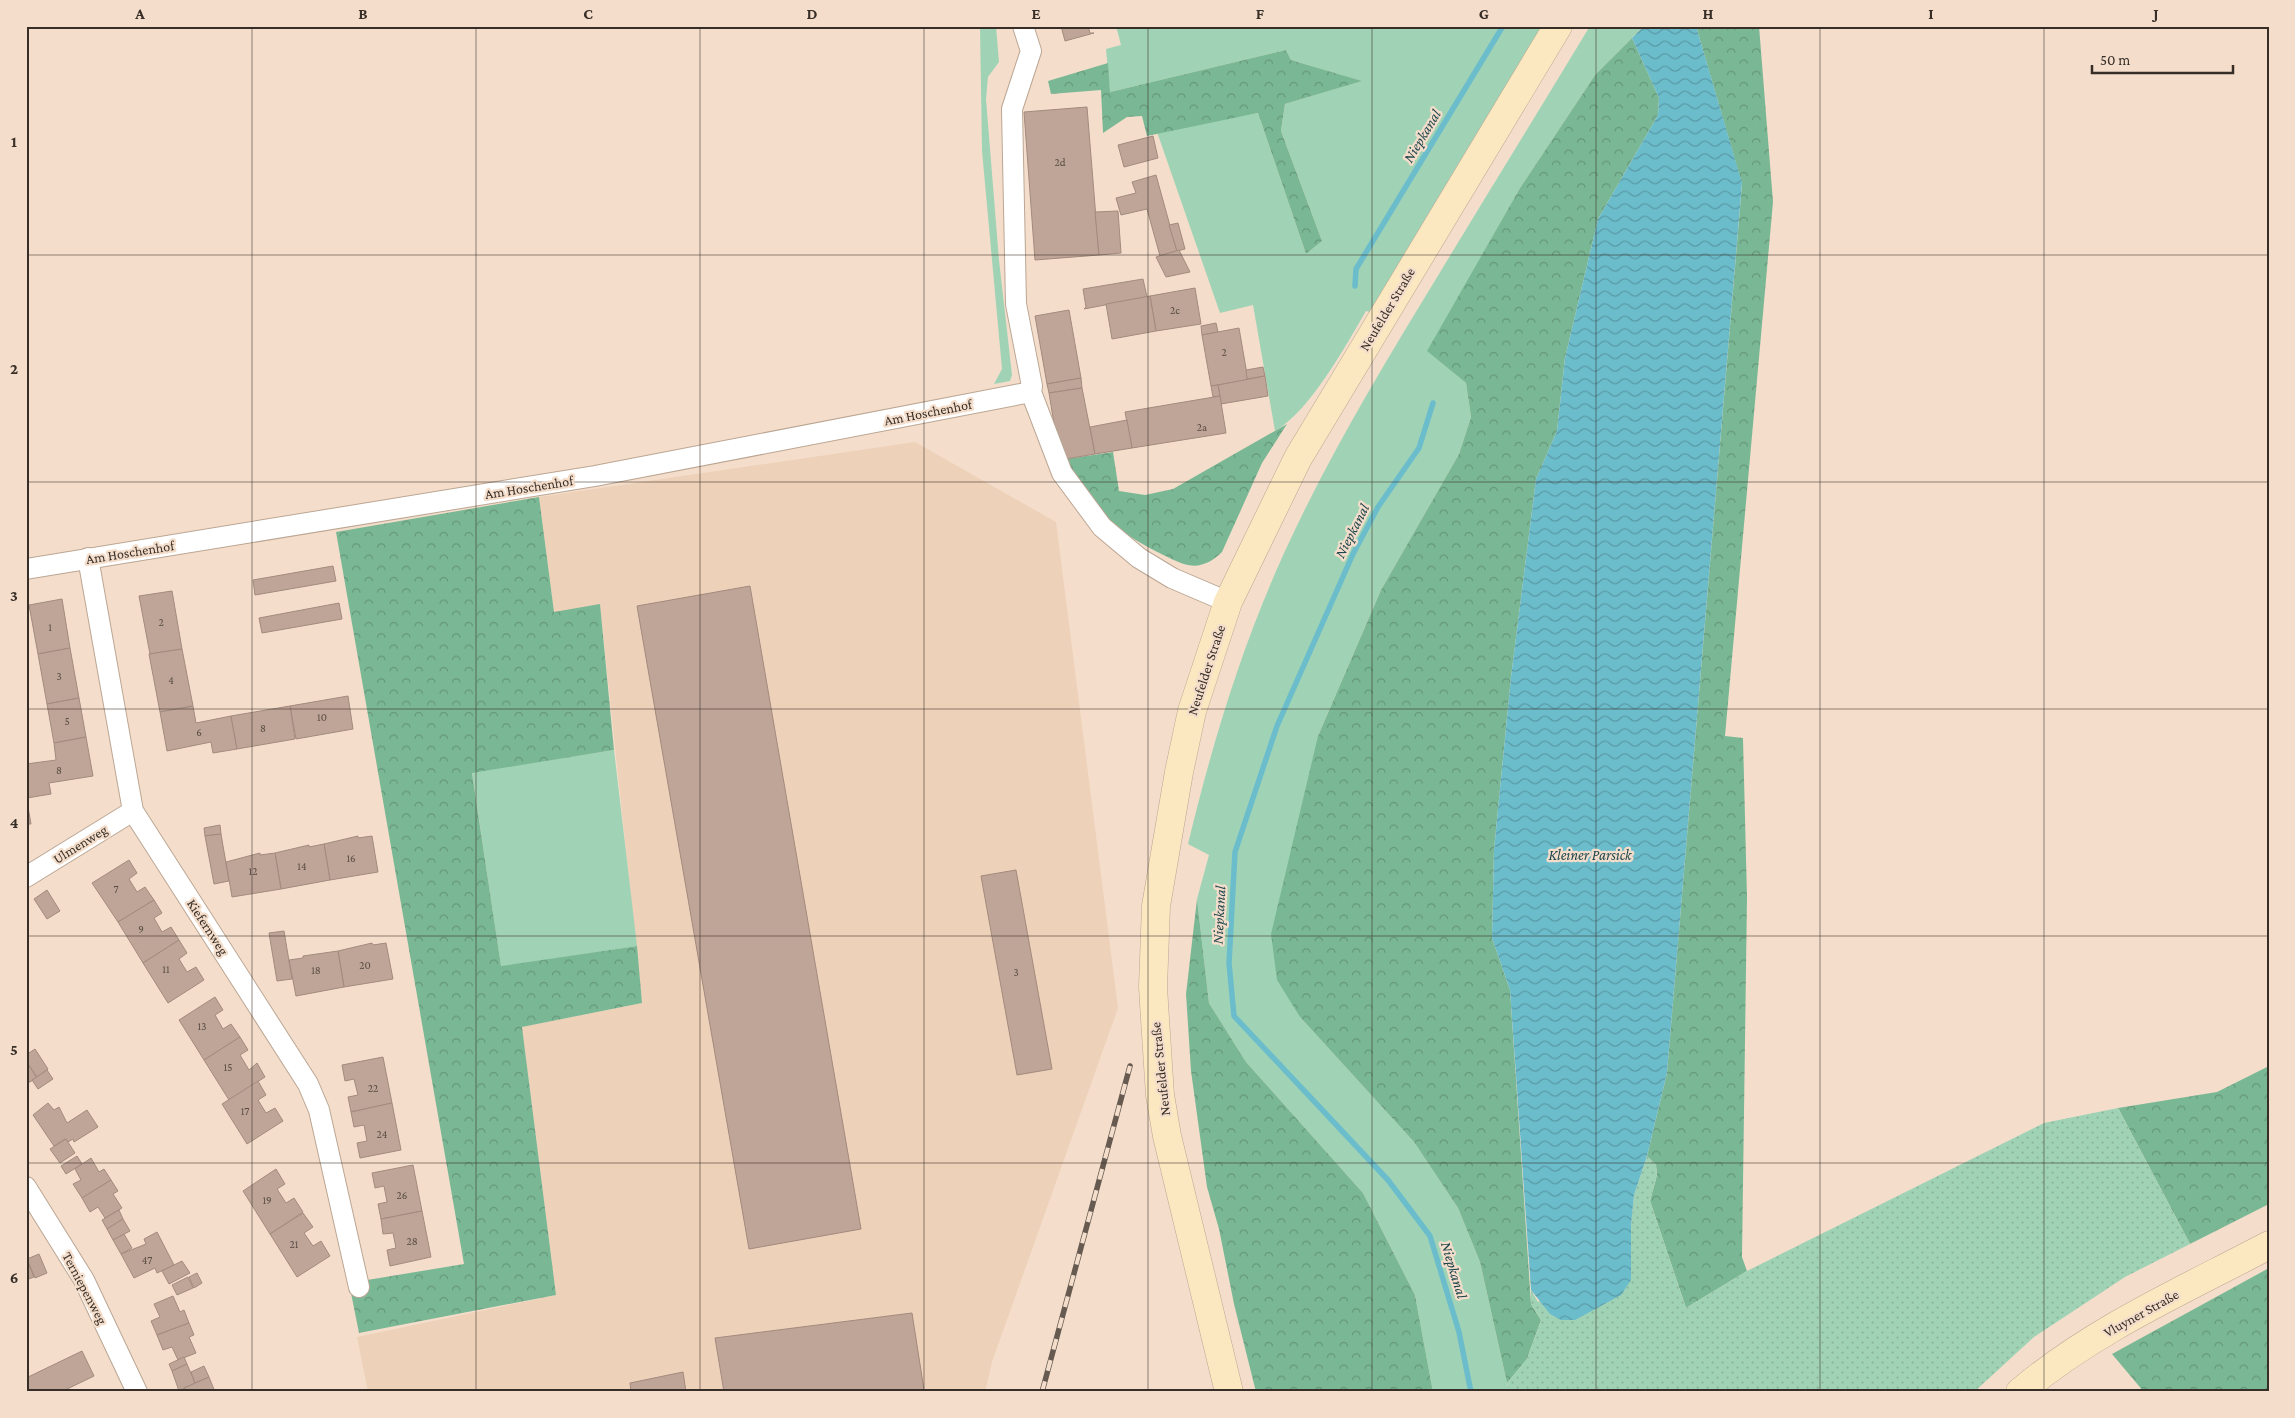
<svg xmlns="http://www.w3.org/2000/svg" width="2295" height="1418" font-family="'Crimson Pro',serif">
<defs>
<pattern id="forest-crowns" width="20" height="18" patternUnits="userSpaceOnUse" patternTransform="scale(1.25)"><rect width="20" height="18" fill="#7ab895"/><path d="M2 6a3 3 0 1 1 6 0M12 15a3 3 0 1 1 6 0" fill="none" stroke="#65967a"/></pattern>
<pattern id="garden-dots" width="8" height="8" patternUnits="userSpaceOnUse" patternTransform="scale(1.25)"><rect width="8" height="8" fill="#a0d3b5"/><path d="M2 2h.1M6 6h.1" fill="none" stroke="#8ab59c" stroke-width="1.8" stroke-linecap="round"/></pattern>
<pattern id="water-waves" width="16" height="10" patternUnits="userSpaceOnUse" patternTransform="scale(1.25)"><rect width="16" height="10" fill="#6cbdcc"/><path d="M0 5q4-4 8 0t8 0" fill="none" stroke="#5a9aa6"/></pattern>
</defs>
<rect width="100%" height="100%" fill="#f4decb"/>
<path fill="#edd1b9" d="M915,442L1056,522L1118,1008L992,1362L985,1392H368L357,1337L556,1295L522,1027L642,1003L600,605L554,613L539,497Z"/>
<g fill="#a0d3b5">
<path d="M980,26H996L999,62L988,77L986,99L999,260L1012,375L1010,381L994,384L1002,369L982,151Z"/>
<path d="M1116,26H1544L1370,312L1366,311C1345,347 1310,411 1275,431L1253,305L1220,313L1157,132L1258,113L1306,254L1322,241L1281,131L1285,104L1361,81L1291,60L1286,50L1110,92L1106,49L1121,45Z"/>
<path d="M1590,26H1644L1595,75L1520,188L1428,351L1466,383L1471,417L1459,454L1381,590L1318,736L1300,1017L1414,1142L1458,1208L1480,1262L1509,1392H1433L1415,1295L1363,1193L1246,1062L1209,1003L1197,899L1209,855L1188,844C1212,744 1242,645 1285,551C1329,455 1384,364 1439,274C1489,191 1540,109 1590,26Z"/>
<path d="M614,750L637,946L501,967L472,772Z"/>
</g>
<g fill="url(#forest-crowns)">
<path d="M1696,26H1759L1773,202L1725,736L1743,738L1747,897L1742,1257L1747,1271L1686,1308L1650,1201L1657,1175L1656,1165L1647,1156L1667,1073L1742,184Z"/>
<path d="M1632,38L1659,98L1658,115L1598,219L1565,358L1557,431L1536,479L1511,677L1494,850L1492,938L1510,990L1531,1304L1541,1320L1527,1359L1507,1383L1480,1262L1458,1208L1414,1142L1300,1017L1277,980L1271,934L1318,736L1381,590L1459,454L1471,417L1466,383L1427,351L1520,188L1595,75Z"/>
<path d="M1286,50L1291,60L1362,81L1285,104L1281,131L1322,241L1306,254L1258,113L1147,136L1142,116L1127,117L1103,133L1101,90L1051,94L1048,81L1108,63L1110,92Z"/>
<path d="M1287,424L1262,463L1222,552C1213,561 1201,568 1188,565C1173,562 1128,537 1117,527C1095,507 1078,484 1060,460L1113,452L1119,491L1145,495L1173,489Z"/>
<path d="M539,497L554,612L600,604L614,750L472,773L501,966L637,946L642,1003L522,1027L556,1295L359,1333L349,1283L464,1264L336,532Z"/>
<path d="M1197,899L1209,1003L1246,1062L1363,1193L1415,1295L1433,1392H1256L1234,1304L1219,1229L1207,1187L1191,1071L1186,994Z"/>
<path d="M2269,1066V1204L2190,1244L2118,1108L2217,1092Z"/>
<path d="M2269,1268V1392H2144L2112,1354Z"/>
</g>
<path fill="url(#garden-dots)" d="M2118,1108L2190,1244L2125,1277L2034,1337L1974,1392H1509L1507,1383L1527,1359L1541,1320L1531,1304V1290L1538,1302L1631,1226L1634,1195L1647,1156L1656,1165L1657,1175L1650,1201L1686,1308L1747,1271L2044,1123Z"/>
<path fill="url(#water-waves)" d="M1644,26H1696L1742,183L1667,1073L1647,1156L1634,1195L1631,1226V1280L1621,1295L1575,1320H1561L1550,1314L1531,1290L1510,990L1492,938L1494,850L1511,677L1536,479L1557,431L1565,358L1598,219L1658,115L1659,98L1632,38Z"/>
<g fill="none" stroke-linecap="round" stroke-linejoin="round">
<g stroke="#6cbdcc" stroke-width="5.5">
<path d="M1355,286L1356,269L1503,26"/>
<path d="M1433,403L1419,448L1378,507L1353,554L1277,726L1235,852L1229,963L1234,1016L1388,1180L1430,1236L1459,1332L1471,1392"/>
</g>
</g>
<g fill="#bea598" stroke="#a38a7e">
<path d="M1061,26H1088L1090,33H1094L1065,41Z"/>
<path d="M1087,107L1099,255L1035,260L1024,112Z"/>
<path d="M1153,136L1158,158L1124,167L1118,145Z"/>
<path d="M1156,175L1177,251L1160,256L1147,209L1121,215L1116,198L1136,193L1132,182Z"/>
<path d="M1118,211L1121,253L1099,255L1095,212Z"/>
<path d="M1178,223L1185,249L1177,251L1169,225Z"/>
<path d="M1179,250L1190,272L1166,277L1156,257Z"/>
<path d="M1143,279L1147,297L1084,309L1086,307L1083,289Z"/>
<path d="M1195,288L1201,324L1156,331L1150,296Z"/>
<path d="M1150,296L1156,331L1112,339L1106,304Z"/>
<path d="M1069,310L1081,378L1047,384L1035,316Z"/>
<path d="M1216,323L1218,332L1202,335L1201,326Z"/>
<path d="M1239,328L1248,380L1211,386L1202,335Z"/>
<path d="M1263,367L1265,376L1247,379L1246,370Z"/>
<path d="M1265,376L1268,396L1221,404L1218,385Z"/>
<path d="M1081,378L1082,388L1049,393L1047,384Z"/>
<path d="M1218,385L1220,396L1213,397L1211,386Z"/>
<path d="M1082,388L1095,454L1060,460L1049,393Z"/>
<path d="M1220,396L1226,433L1132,448L1125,412Z"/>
<path d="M1127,420L1132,448L1095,454L1090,427Z"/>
<path d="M333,566L336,581L255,595L253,580Z"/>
<path d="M750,586L861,1229L749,1249L637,606Z"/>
<path d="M172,591L182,649L150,654L139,596Z"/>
<path d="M62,599L70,648L38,654L29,605Z"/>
<path d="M339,603L342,619L262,633L259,618Z"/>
<path d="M70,648L79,698L47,704L38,654Z"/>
<path d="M182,649L193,706L160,712L149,654Z"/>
<path d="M348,696L353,729L296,739L290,706Z"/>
<path d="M79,698L86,737L54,743L47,704Z"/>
<path d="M193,706L196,723L231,716L237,749L213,753L211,742L167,751L160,712Z"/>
<path d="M290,706L295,739L237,749L231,716Z"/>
<path d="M86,737L93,776L49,783L51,794L27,798L26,764L56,760L54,743Z"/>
<path d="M26,796L31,824H26Z"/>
<path d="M220,825L221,834L205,836L204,828Z"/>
<path d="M221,834L229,881L214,884L205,836Z"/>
<path d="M358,836V838L372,836L378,872L330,880L324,844Z"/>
<path d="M324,844L330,880L281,889L275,853L309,845V847Z"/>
<path d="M260,853V855L275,853L281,889L232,897L226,862Z"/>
<path d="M129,860L137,873L129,879L137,892L145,887L154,900L118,922L92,883Z"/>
<path d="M1016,870L1052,1069L1017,1075L981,876Z"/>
<path d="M47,890L60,911L47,919L34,899Z"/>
<path d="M154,900L162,913L154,918L162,932L171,927L179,940L143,963L118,922Z"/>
<path d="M284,931L292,979L277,981L269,933Z"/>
<path d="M179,940L187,953L179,959L187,972L196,967L204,980L168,1003L143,963Z"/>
<path d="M372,943L373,945L386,943L393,979L344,987L338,951Z"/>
<path d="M338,951L344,987L296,996L289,960L303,958V956Z"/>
<path d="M215,997L223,1010L215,1015L223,1029L231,1024L240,1037L204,1060L179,1020Z"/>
<path d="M240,1037L248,1050L240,1055L249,1070L257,1063L265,1077L229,1100L204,1060Z"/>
<path d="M35,1049L48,1069L37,1077L26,1061V1055Z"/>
<path d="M383,1057L392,1103L351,1112L348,1097L358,1095L354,1079L345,1081L342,1065Z"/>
<path d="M26,1061L37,1078L26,1084Z"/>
<path d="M47,1070L53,1079L38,1089L32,1080Z"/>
<path d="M258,1081L266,1095L258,1100L266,1113L275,1108L283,1121L247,1144L222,1104Z"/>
<path d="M48,1103L54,1110L59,1107L67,1123L87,1110L98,1127L74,1142L73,1139L68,1142L65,1139L54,1146L33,1115Z"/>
<path d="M392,1103L401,1150L360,1158L357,1143L367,1141L364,1125L354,1127L351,1112Z"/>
<path d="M66,1139L75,1153L60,1163L50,1149Z"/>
<path d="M77,1156L82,1164L66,1174L61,1166Z"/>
<path d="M91,1158L99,1172L104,1169L111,1180L82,1198L73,1184L81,1180L75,1169Z"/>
<path d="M413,1165L422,1211L381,1219L378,1204L387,1202L384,1186L375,1188L372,1173Z"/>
<path d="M276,1169L285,1184L277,1189L286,1203L294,1198L303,1212L270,1234L243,1191Z"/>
<path d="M111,1180L118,1191L113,1194L122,1208L105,1218L98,1207L90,1212L82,1198Z"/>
<path d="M119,1210L123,1219L107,1229L102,1220Z"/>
<path d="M422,1211L431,1257L390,1266L387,1250L396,1248L393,1233L383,1234L381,1219Z"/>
<path d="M303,1213L313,1227L304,1233L313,1246L321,1241L330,1256L297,1277L270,1234Z"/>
<path d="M123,1219L130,1231L113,1240L107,1229Z"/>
<path d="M157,1232L174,1265L157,1273L155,1268L134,1278L121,1254L146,1244L144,1239Z"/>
<path d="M124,1234L132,1248L121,1254L113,1240Z"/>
<path d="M39,1254L47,1273L35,1278L27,1259Z"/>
<path d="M26,1258L34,1277L26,1280Z"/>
<path d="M182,1261L190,1273L169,1284L162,1271Z"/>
<path d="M197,1273L202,1283L194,1288L189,1277Z"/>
<path d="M188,1277L193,1288L177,1295L172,1285Z"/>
<path d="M173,1296L180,1312L184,1310L189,1323L157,1335L151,1321L160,1317L154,1304Z"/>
<path d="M912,1313L924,1390L916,1392H724L715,1338Z"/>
<path d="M189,1323L194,1335L189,1337L196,1353L178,1360L172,1347L163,1350L157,1335Z"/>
<path d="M82,1351L94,1376L61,1392H29L26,1378Z"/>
<path d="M184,1357L187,1364L172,1371L169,1364Z"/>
<path d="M187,1364L195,1383L179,1391L172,1371Z"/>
<path d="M204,1366L209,1377L195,1383L191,1372Z"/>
<path d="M683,1372L686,1392H631L630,1383Z"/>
<path d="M209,1377L215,1392H186L184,1388Z"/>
</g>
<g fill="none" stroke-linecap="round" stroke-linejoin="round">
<g stroke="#bba694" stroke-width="22">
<g id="minor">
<path d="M1023,26L1031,51L1012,109L1016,304L1032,386L1031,392L1062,473L1102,527L1139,558L1172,578L1228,602"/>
<path d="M88,558L133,811L308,1084L319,1110L359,1287"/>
<path d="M26,569L595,476L1031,392"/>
<path d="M26,877L133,811"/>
<path d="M26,1187L84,1280L137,1392"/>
</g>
</g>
<g stroke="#bba694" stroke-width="29">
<g id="secondary">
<path d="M1229,1392L1167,1136L1160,1095L1155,1019L1153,987L1156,906L1179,772L1192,711L1228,602L1298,458L1558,26"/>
<path d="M2020,1392C2093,1330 2184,1290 2269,1245"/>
</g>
</g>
<use href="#minor" stroke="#fff" stroke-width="20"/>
<use href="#secondary" stroke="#fbe8c0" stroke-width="28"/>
<g stroke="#675b51" stroke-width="5.5">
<path id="rail" d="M1042,1392L1130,1066"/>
</g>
<use href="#rail" stroke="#f4decb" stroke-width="4" stroke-dasharray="11" stroke-linecap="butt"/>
</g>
<path fill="none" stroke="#372e27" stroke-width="1" stroke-opacity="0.55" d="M252,26V1392M476,26V1392M700,26V1392M924,26V1392M1148,26V1392M1372,26V1392M1596,26V1392M1820,26V1392M2044,26V1392M26,255H2269M26,482H2269M26,709H2269M26,936H2269M26,1163H2269"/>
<g text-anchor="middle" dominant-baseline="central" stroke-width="4.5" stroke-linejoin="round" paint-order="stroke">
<g font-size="11" fill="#594c43">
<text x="1060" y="162">2d</text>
<text x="1175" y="310">2c</text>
<text x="1224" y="352">2</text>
<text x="1202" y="427">2a</text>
<text x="161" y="622">2</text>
<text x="50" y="627">1</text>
<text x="59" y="676">3</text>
<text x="171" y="680">4</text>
<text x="322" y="717">10</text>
<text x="67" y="721">5</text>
<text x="263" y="728">8</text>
<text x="199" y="732">6</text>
<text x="59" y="770">8</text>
<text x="351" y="858">16</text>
<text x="302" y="866">14</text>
<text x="253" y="871">12</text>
<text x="116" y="889">7</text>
<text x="141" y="929">9</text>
<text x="365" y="965">20</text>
<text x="166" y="969">11</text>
<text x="316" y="970">18</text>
<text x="1016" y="972">3</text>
<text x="202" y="1026">13</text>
<text x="228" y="1067">15</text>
<text x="373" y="1088">22</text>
<text x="245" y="1111">17</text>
<text x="382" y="1134">24</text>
<text x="402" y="1195">26</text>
<text x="267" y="1200">19</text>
<text x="412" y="1241">28</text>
<text x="294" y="1244">21</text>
<text x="147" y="1260">47</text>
</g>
<g font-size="14" fill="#372e27" stroke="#f4decb">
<text transform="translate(1387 309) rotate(-59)">Neufelder Straße</text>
<text transform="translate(928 412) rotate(-11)">Am Hoschenhof</text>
<text transform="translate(529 487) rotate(-9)">Am Hoschenhof</text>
<text transform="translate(130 552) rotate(-9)">Am Hoschenhof</text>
<text transform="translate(1206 670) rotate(-72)">Neufelder Straße</text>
<text transform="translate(80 844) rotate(-32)">Ulmenweg</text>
<text transform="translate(208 927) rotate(57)">Kiefernweg</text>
<text transform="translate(1160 1069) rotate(-96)">Neufelder Straße</text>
<text transform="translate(85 1288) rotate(62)">Terniepenweg</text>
<text transform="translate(2141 1313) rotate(-29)">Vluyner Straße</text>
</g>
<g font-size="15" font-style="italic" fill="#21474e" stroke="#f4decb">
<text transform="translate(1422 136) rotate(-59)">Niepkanal</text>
<text transform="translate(1352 531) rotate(-63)">Niepkanal</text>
<text x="1590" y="855">Kleiner Parsick</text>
<text transform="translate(1219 915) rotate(-87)">Niepkanal</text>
<text transform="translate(1454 1270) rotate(73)">Niepkanal</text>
</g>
</g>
<rect width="2295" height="1418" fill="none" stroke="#f4decb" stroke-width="55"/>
<path d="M2092 65v8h141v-8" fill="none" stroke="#372e27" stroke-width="2.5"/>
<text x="2100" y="65" font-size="15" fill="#372e27" stroke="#f4decb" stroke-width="4" paint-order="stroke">50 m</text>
<rect x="28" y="28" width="2240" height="1362" fill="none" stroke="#372e27" stroke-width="2"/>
<g font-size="16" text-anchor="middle" font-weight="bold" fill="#372e27">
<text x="140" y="19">A</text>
<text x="363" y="19">B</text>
<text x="588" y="19">C</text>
<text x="812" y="19">D</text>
<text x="1036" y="19">E</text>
<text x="1260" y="19">F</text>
<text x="1484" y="19">G</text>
<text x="1708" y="19">H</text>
<text x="1931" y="19">I</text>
<text x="2156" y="19">J</text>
<text x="14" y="147">1</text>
<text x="14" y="374">2</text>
<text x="14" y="601">3</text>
<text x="14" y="828">4</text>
<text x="14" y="1055">5</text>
<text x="14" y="1283">6</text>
</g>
</svg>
